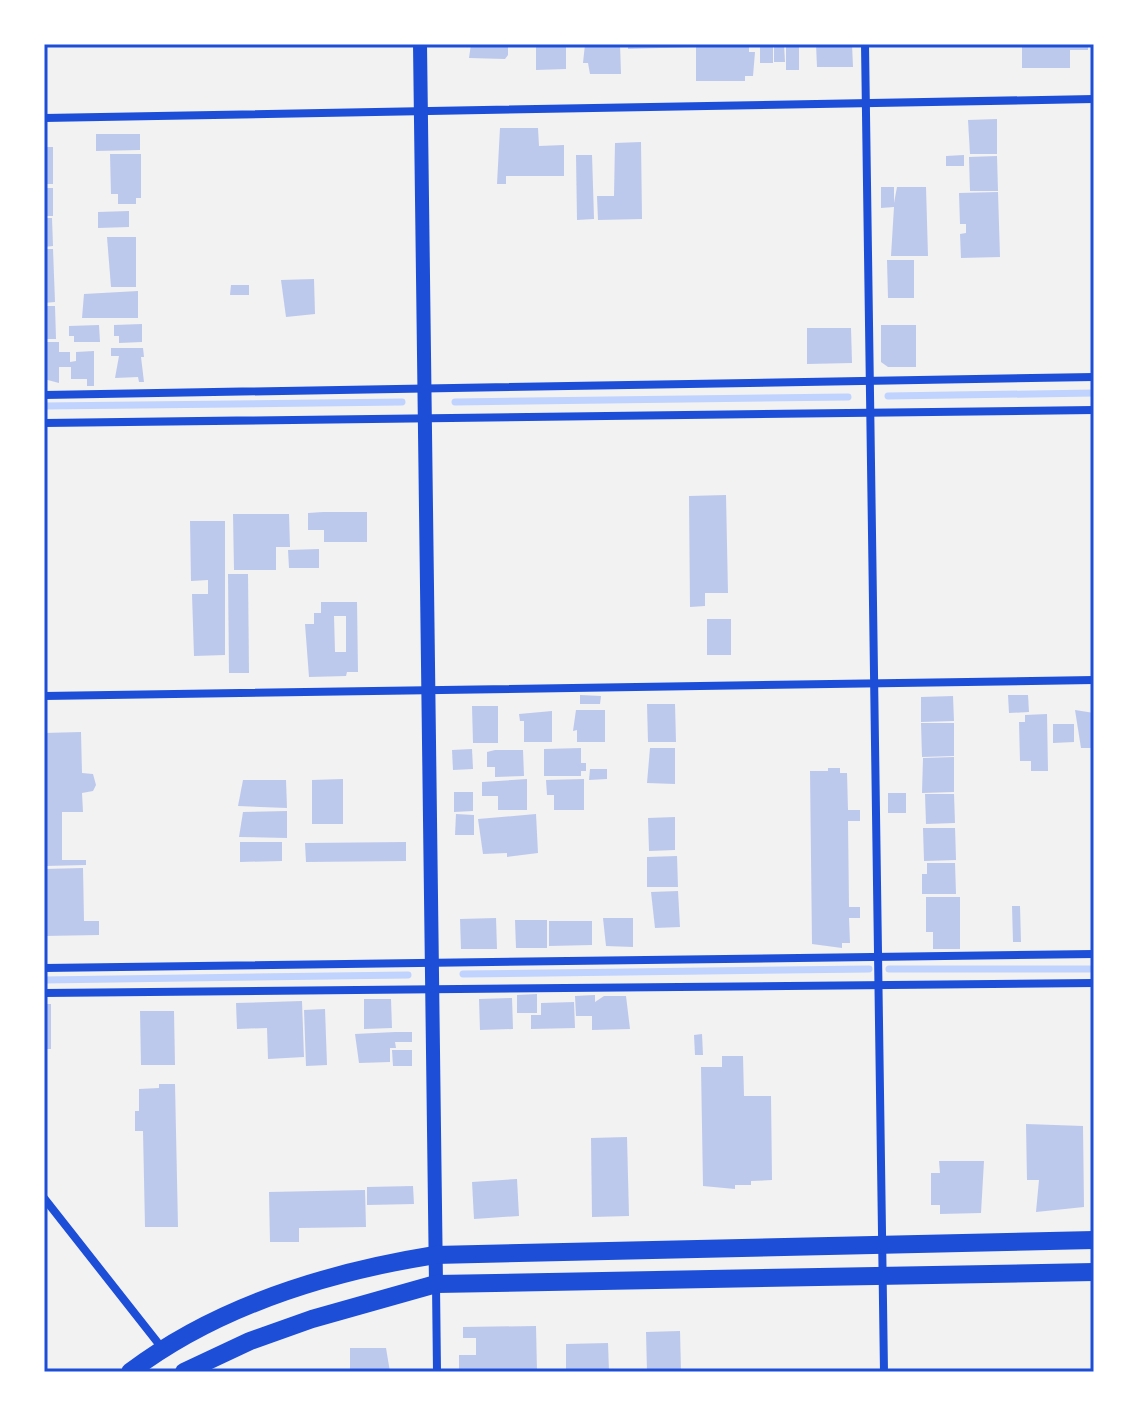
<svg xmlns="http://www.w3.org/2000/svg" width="1138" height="1416" font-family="Manrope,sans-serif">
<rect width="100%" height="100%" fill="#f2f2f2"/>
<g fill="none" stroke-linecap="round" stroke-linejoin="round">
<g stroke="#bfd3fe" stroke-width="7">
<path d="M888,396L1094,393"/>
<path d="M455,402L848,397"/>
<path d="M44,406L402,402"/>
<path d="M889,969H1094"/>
<path d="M463,974L869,969"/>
<path d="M44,980L408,975"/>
</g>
</g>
<g fill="#bdc9ec" fill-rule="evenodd">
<path d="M471,44H508V55L505,59L469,58Z"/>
<path d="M536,44H566V69L536,70Z"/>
<path d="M585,44H620L621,74H590L588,63H583Z"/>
<path d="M628,44H692V47L628,49Z"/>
<path d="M696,44H749V52H755L753,76H745V81H696Z"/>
<rect x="760" y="44" width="13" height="19"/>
<path d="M774,44H784L785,62H774Z"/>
<rect x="786" y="44" width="13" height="26"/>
<path d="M816,44H852L853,67H817Z"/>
<path d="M1022,44H1088V50H1070V68H1022Z"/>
<path d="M997,119V154H970L968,120Z"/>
<path d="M500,128H538L539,146L564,145V176H506V184H497Z"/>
<path d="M96,134H140V150L96,151Z"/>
<path d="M641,142L642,219L598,220L597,196H614L615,143Z"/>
<rect x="44" y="147" width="9" height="37"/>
<path d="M110,154H141V198H136V204H118V194H111Z"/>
<path d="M576,155H592L594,219L577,220Z"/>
<path d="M964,155V166H946V156Z"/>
<path d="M997,156L998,191H970L969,157Z"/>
<path d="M881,187H894V203L897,187H926L928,256H891L894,207L881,208Z"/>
<rect x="44" y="188" width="9" height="28"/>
<path d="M998,192L1000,257L961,258L960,234L966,233V224H960L959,193Z"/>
<path d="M129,211V227L98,228V212Z"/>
<path d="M44,218H52L53,246L44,247Z"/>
<path d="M107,237H136V287H111Z"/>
<path d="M44,249H53L55,302L44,303Z"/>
<path d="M887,260H914V298H888Z"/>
<path d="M314,279L315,314L286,317L281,280Z"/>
<path d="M231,285H249V295H230Z"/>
<path d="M138,291V318H82L84,294Z"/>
<path d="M44,306H55L56,339H44Z"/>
<path d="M142,324V342L119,343V336H114V325Z"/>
<path d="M99,325L100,342H74V336H69V326Z"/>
<path d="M881,325H916V367H888L881,362Z"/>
<path d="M807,328H851L852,363L807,364Z"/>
<path d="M44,342H59V352H70V362L76,361V352L94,351V386H87V379H71V367H59V383L44,379Z"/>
<path d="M111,348H143L144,357H141L144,382H139L138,377L115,378L119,356H111Z"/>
<path d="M726,495L728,593H705V606L690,607L689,496Z"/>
<path d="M323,512H367V542H324V530H308V513Z"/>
<path d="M233,514H289L290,547H276V570H234Z"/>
<path d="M190,521H225V655L194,656L192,594H208V580L191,581Z"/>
<path d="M319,549V568H289L288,550Z"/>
<path d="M228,574H248L249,673H229Z"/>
<path d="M321,602H357L358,672H347L346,676L309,677L305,624H314V613H321ZM334,616H346V652H335Z"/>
<rect x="707" y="619" width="24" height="36"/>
<path d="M580,695L601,696L600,704H580Z"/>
<path d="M1008,695H1028L1029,712L1009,713Z"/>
<path d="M953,696L954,721L921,722V697Z"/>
<path d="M647,704H675L676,742H648Z"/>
<path d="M472,706H498V743H473Z"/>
<path d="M576,710H605V742H577V730L573,731Z"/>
<path d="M1075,710L1094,713V748H1081Z"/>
<path d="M552,711V742H524V721H520L519,714Z"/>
<path d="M1047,714L1048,771H1031V761H1020L1019,722H1025V715Z"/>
<path d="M921,723H954V756L922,757Z"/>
<path d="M1053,724H1074V742L1053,743Z"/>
<path d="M81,732L82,773L93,774L96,785L93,791L82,793L83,812H62V860H86V865L45,866L44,733Z"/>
<path d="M581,748V763H586V771H581V776H544V749Z"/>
<path d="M650,748H675V784L647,783Z"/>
<path d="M472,749L473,769L453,770L452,750Z"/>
<path d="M495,750H523L524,776L495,777V767H487V752Z"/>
<path d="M954,757V792L922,793L923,758Z"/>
<path d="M828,768H840V773H847L848,810H860V821H848L849,907H860V918H849L850,943H842V948L812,944L810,771H828Z"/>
<path d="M590,769H607V779L589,780Z"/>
<path d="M343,779V824H312V780Z"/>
<path d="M527,779V810H498V796H482V782Z"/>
<path d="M584,779V810H554V795H547L546,780Z"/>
<path d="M243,780H286L287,808L238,806Z"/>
<path d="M454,792H473V811L454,812Z"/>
<rect x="888" y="793" width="18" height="20"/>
<path d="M925,794H954L955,823L926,824Z"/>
<path d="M287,811V838L239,837L243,812Z"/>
<path d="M456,814L474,815V835H455Z"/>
<path d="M536,814L538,853L507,857V853L483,854L478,819Z"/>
<path d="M675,817V850L649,851L648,818Z"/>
<path d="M923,828H955L956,860L924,861Z"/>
<path d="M240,842H282V861L240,862Z"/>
<path d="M406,842V861L306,862L305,843Z"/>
<path d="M677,856L678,887H647V857Z"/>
<path d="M927,863H955L956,894H922V874H927Z"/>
<path d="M83,868L84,921H99V935L44,936V869Z"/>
<path d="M678,891L680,927L655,928L651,892Z"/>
<path d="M926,897H960V949H933V932H926Z"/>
<path d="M1012,906H1020L1021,942H1013Z"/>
<path d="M496,918L497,949H461L460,919Z"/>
<path d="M603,918H633V947L606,946Z"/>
<path d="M515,920H547V948H516Z"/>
<path d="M549,921H592V945L549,946Z"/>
<path d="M537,994V1013H517V995Z"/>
<path d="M595,995V1002L604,996H626L630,1029L592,1030V1016H576L575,996Z"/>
<path d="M512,998L513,1029L480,1030L479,999Z"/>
<path d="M364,999H391L392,1028L364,1029Z"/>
<path d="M302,1001L304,1057L268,1059L267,1028L237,1029L236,1003Z"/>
<path d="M574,1002L575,1028L531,1029V1015H541V1003Z"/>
<rect x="44" y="1004" width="7" height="45"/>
<path d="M325,1009L327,1065L306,1066L304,1010Z"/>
<path d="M140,1011H174L175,1065H141Z"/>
<path d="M395,1032H412V1042H395L396,1048H390V1062L359,1063L355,1034Z"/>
<path d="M702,1034L703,1055H695L694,1035Z"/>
<path d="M392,1050H412V1066H393Z"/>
<path d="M722,1056H743L744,1096H771L772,1180L751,1181V1185H735V1189L703,1186L701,1067H722Z"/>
<path d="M159,1084H175L178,1227H145L143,1131H135V1111H139V1089L159,1088Z"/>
<path d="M1026,1124L1083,1126L1084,1207L1036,1212L1039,1180H1027Z"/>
<path d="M627,1137L629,1216L592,1217L591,1138Z"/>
<path d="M939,1161H984L981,1213L940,1214V1205H931V1173H940Z"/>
<path d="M517,1179L519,1216L474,1219L472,1182Z"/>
<path d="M413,1186L414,1204L367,1205V1187Z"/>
<path d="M365,1190L366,1227L299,1228V1242H270L269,1192Z"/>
<path d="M536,1326L537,1372H459V1355H476V1338H463V1327Z"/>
<path d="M680,1331L681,1372H647L646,1332Z"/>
<path d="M608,1343L609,1372H566V1344Z"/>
<path d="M350,1348H386L390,1372H350Z"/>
</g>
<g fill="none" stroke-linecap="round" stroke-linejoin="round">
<g stroke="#1d4ed8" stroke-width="8">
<path d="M865,44L884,1372"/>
<path d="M44,118L1094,99"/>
<path d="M44,395L1094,377"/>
<path d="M44,423L1094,410"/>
<path d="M44,696L1094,680"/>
<path d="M44,968L1094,954"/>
<path d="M44,993L1094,983"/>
<path d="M44,1198L162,1348"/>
<path d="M436,1285L437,1372"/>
</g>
<path stroke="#1d4ed8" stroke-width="14" d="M420,44L436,1284"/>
<g stroke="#1d4ed8" stroke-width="18">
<path d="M130,1372C217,1306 329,1272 435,1255L1094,1240"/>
<path d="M184,1372L250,1341L312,1319L436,1284L1094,1272"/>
</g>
</g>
<rect width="1138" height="1416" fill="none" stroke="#ffffff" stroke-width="92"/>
<rect x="46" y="46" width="1046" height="1324" fill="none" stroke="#1d4ed8" stroke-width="3"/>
</svg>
